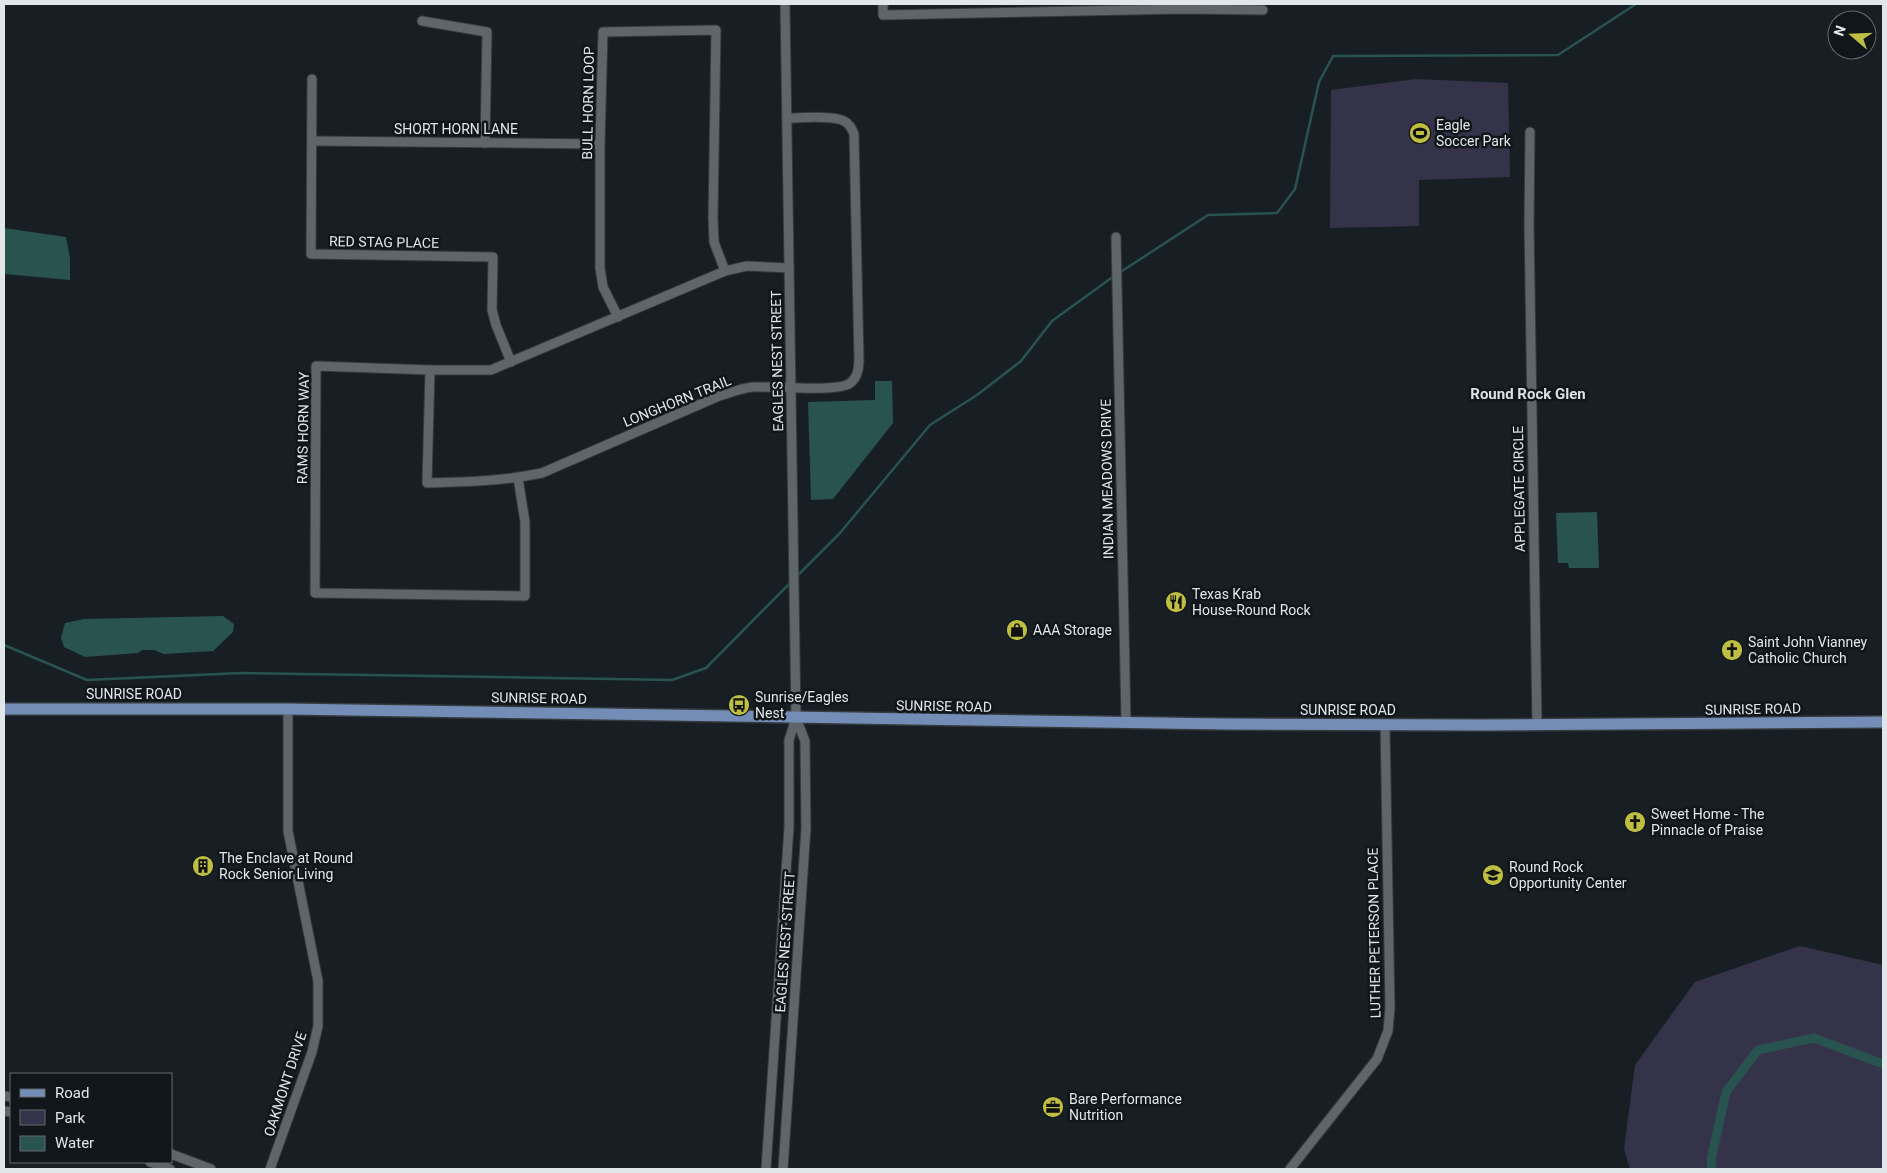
<svg xmlns="http://www.w3.org/2000/svg" width="1887" height="1173" font-family="Roboto,sans-serif">
<rect width="100%" height="100%" fill="#181f24"/>
<g fill="#34334a">
<path d="M1416,79L1508,83L1510,177L1419,180V226L1330,228L1331,90Z"/>
<path d="M1800,946L1883,965V1169H1630L1624,1149L1635,1065L1695,982Z"/>
</g>
<g fill="#29534e">
<path d="M4,228L66,237L70,258V280L4,274Z"/>
<path d="M875,381H892L893,423L833,499L811,500L808,402L875,400Z"/>
<path d="M1597,512L1599,568H1569L1568,563H1558L1556,513Z"/>
<path d="M223,616L234,624L233,632L213,651L164,654L154,650H142L138,653L85,657L64,647L61,638L65,623L84,619Z"/>
</g>
<g fill="none" stroke-linecap="round" stroke-linejoin="round">
<g stroke="#29534e" stroke-width="2.5">
<path d="M1119,273L1208,215L1277,213L1295,189L1319,82L1333,56L1558,55L1636,4"/>
<path d="M796,577L840,533L930,425L977,395L1021,361L1052,321L1114,276"/>
<path d="M4,645L87,680L241,673L672,680L706,668L790,583"/>
</g>
<path stroke="#29534e" stroke-width="9" d="M1712,1169L1711,1160L1726,1092L1758,1050L1814,1038L1883,1064"/>
<g stroke="#353a3d" stroke-width="11">
<g id="minor">
<path d="M883,4V15L1182,9L1263,10"/>
<path d="M422,21L487,32L485,143"/>
<path d="M312,79L311,254L493,257L492,310L496,325L511,362"/>
<path d="M1530,132L1529,225L1537,725"/>
<path d="M312,141L600,144"/>
<path d="M1116,237L1126,721"/>
<path d="M618,317L603,287L600,268V144L603,32L716,30L713,218L714,242L725,271"/>
<path d="M430,370L427,483C466,482 504,481 542,473L719,396C730,393 741,388 753,387C774,386 833,392 849,384C857,379 859,369 859,360L854,134C852,129 850,124 844,121C832,115 802,118 787,118"/>
<path d="M518,478L525,522V596L315,593L316,366L430,370H491L725,271L747,266L789,268"/>
<path d="M4,1096L11,1097"/>
<path d="M4,1111L11,1112"/>
<path d="M171,1154L211,1169"/>
<path d="M150,1162L170,1169"/>
<path d="M270,1169L312,1052L318,1026V981L288,831V709"/>
<path d="M766,1169L789,827V740L796,718L785,4"/>
<path d="M783,1169L806,828L805,741L796,718"/>
<path d="M1290,1169L1377,1059L1388,1031L1390,1008L1385,725"/>
</g>
</g>
<g stroke="#353a3d" stroke-width="14">
<path id="major" d="M4,709H288L1225,724L1481,725L1883,722"/>
</g>
<use href="#minor" stroke="#5e666b" stroke-width="9"/>
<use href="#major" stroke="#738db7" stroke-width="11"/>
</g>
<defs>
<g id="stadium-disc" transform="scale(1.125)"><circle r="9.5" fill="#bebf42" stroke="#10161a"/><path d="M0-5a6.5 5 0 1 0 0 10a6.5 5 0 1 0 0-10ZM-3.5-1.8h7v3.6h-7Z" fill="#111"/></g>
<g id="restaurant-disc" transform="scale(1.125)"><circle r="9.5" fill="#bebf42" stroke="#10161a"/><path d="M-5-6h1v4h1v-4h1v4h1v-4h1v5L-1.5 .5V6h-2V.5L-5-1ZM5-6V6H3V1.5H1.5Q1.5-4 5-6Z" fill="#111"/></g>
<g id="shop-disc" transform="scale(1.125)"><circle r="9.5" fill="#bebf42" stroke="#10161a"/><path d="M-5-2.5h2.3a2.7 3.5 0 0 1 5.4 0H5L5.5 6h-11ZM-1.5-2.5h3a1.5 2.3 0 0 0-3 0Z" fill="#111"/></g>
<g id="church-disc" transform="scale(1.125)"><circle r="9.5" fill="#bebf42" stroke="#10161a"/><path d="M-1.2-6h2.4v3.5h3.3v2.4h-3.3V6h-2.4V-.1h-3.3v-2.4h3.3Z" fill="#111"/></g>
<g id="bus-disc" transform="scale(1.125)"><circle r="9.5" fill="#bebf42" stroke="#10161a"/><path d="M-5-6H5V4H4V6H2V4H-2V6H-4V4H-5ZM-3.5-4V0h7V-4ZM-3.5 1.2v1.5H-2V1.2ZM2 1.2v1.5H3.5V1.2Z" fill="#111"/></g>
<g id="building-disc" transform="scale(1.125)"><circle r="9.5" fill="#bebf42" stroke="#10161a"/><path d="M-4-6H4V6H1V3H-1V6H-4ZM-2.5-4.3h1.7v1.8h-1.7ZM.8-4.3h1.7v1.8H.8ZM-2.5-1h1.7V.8h-1.7ZM.8-1h1.7V.8H.8Z" fill="#111"/></g>
<g id="school-disc" transform="scale(1.125)"><circle r="9.5" fill="#bebf42" stroke="#10161a"/><path d="M0-5L7-2L0 1L-7-2ZM-4 1L0 2.5L4 1V4Q0 6-4 4Z" fill="#111"/></g>
<g id="office-disc" transform="scale(1.125)"><circle r="9.5" fill="#bebf42" stroke="#10161a"/><path d="M-6-3h4V-5.5h4V-3h4V5H-6ZM-1-4.5V-3h2v-1.5ZM-6 0V1H6V0Z" fill="#111"/></g>
</defs>
<g fill-rule="evenodd">
<use href="#stadium-disc" x="1420" y="133"/>
<use href="#restaurant-disc" x="1176" y="602"/>
<use href="#shop-disc" x="1017" y="630"/>
<use href="#church-disc" x="1732" y="650"/>
<use href="#bus-disc" x="739" y="705"/>
<use href="#church-disc" x="1635" y="822"/>
<use href="#building-disc" x="203" y="866"/>
<use href="#school-disc" x="1493" y="875"/>
<use href="#office-disc" x="1053" y="1107"/>
</g>
<g text-anchor="middle" dominant-baseline="central" stroke-width="5" stroke-linejoin="round" paint-order="stroke">
<g font-size="14" fill="#e1e6e9" stroke="#10161a">
<text transform="translate(588 103) rotate(-89)">BULL HORN LOOP</text>
<text x="456" y="129">SHORT HORN LANE</text>
<text transform="translate(384 242) rotate(1)">RED STAG PLACE</text>
<text transform="translate(777 361) rotate(-91)">EAGLES NEST STREET</text>
<text transform="translate(677 401) rotate(-22)">LONGHORN TRAIL</text>
<text transform="translate(303 428) rotate(-89)">RAMS HORN WAY</text>
<text transform="translate(1107 479) rotate(-91)">INDIAN MEADOWS DRIVE</text>
<text transform="translate(1519 489) rotate(-91)">APPLEGATE CIRCLE</text>
<text x="134" y="694">SUNRISE ROAD</text>
<text transform="translate(539 698) rotate(1)">SUNRISE ROAD</text>
<text transform="translate(944 706) rotate(1)">SUNRISE ROAD</text>
<text transform="translate(1753 709) rotate(-1)">SUNRISE ROAD</text>
<text x="1348" y="710">SUNRISE ROAD</text>
<text transform="translate(1374 933) rotate(-91)">LUTHER PETERSON PLACE</text>
<text transform="translate(785 942) rotate(-86)">EAGLES NEST STREET</text>
<text transform="translate(285 1084) rotate(-72)">OAKMONT DRIVE</text>
</g>
<g font-size="14" fill="#e1e6e9" stroke="#10161a" text-anchor="start">
<text x="1436" y="125">Eagle<tspan x="1436" dy="16">Soccer Park</tspan></text>
<text x="1192" y="594">Texas Krab<tspan x="1192" dy="16">House-Round Rock</tspan></text>
<text x="1033" y="630">AAA Storage</text>
<text x="1748" y="642">Saint John Vianney<tspan x="1748" dy="16">Catholic Church</tspan></text>
<text x="755" y="697">Sunrise/Eagles<tspan x="755" dy="16">Nest</tspan></text>
<text x="1651" y="814">Sweet Home - The<tspan x="1651" dy="16">Pinnacle of Praise</tspan></text>
<text x="219" y="858">The Enclave at Round<tspan x="219" dy="16">Rock Senior Living</tspan></text>
<text x="1509" y="867">Round Rock<tspan x="1509" dy="16">Opportunity Center</tspan></text>
<text x="1069" y="1099">Bare Performance<tspan x="1069" dy="16">Nutrition</tspan></text>
</g>
<g font-size="15" font-weight="bold" fill="#d8e1e7" stroke="#10161a">
<text x="1528" y="394">Round Rock Glen</text>
</g>
</g>
<rect width="1887" height="1173" fill="none" stroke="#e1e6e9" stroke-width="10"/>
<rect x="10" y="1073" width="162" height="90" fill="#10161a" stroke="#64696d"/>
<rect x="20" y="1089" width="25" height="8" fill="#738db7" stroke="#64696d"/>
<text x="55" y="1098" font-size="15" fill="#e1e6e9">Road</text>
<rect x="20" y="1110" width="25" height="15" fill="#34334a" stroke="#64696d"/>
<text x="55" y="1123" font-size="15" fill="#e1e6e9">Park</text>
<rect x="20" y="1136" width="25" height="15" fill="#29534e" stroke="#64696d"/>
<text x="55" y="1148" font-size="15" fill="#e1e6e9">Water</text>
<g transform="translate(1852 35) rotate(289)"><circle r="24" fill="#10161a" stroke="#64696d"/>
<path d="M0-4L9 19L0 12L-9 19Z" fill="#bebf42"/>
<text y="-8" font-size="14" font-weight="bold" text-anchor="middle" fill="#e1e6e9">N</text>
</g>
</svg>
